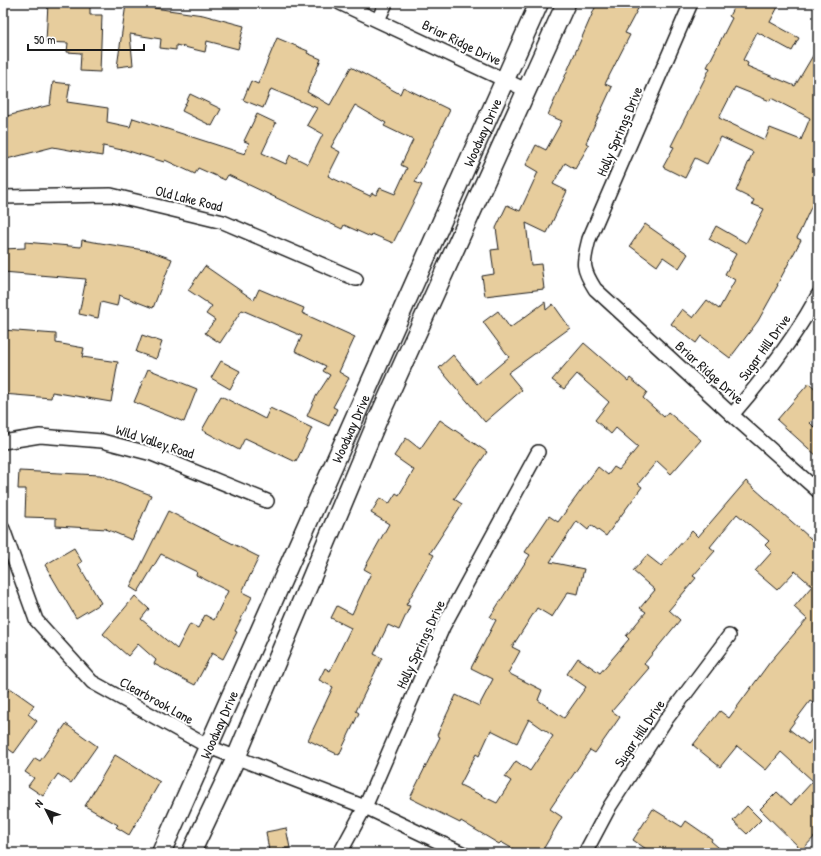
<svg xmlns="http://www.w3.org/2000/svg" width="821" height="856" font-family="'Patrick Hand',sans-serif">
<rect width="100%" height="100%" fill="#fff"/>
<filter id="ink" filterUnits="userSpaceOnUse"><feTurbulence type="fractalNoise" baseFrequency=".025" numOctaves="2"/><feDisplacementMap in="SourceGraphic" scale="8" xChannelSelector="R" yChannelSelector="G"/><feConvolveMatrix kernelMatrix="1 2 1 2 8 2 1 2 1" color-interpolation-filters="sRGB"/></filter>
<g filter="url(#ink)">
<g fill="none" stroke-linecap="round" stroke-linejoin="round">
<path stroke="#638e9e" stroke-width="4.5" d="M3,850L6,853"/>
</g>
<g fill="#e7cd9d" stroke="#1c1c1c" fill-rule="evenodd">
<path d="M48,3H90V15H102L100,72L80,71L81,53L67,52L68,43L46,42Z"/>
<path d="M597,3H641L625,33L630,35L605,84L612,87L586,143L589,145L575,169L565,163L553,184L567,191L547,233L526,223L531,265L541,264L544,289L485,296L482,276L494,274L491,250L499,249L496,228L507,205L520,211L538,172L526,165L536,145L546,150L562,121L548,115Z"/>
<path d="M736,3H780L770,22L799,38L792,51L757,32L743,60L748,63L747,66L795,86L818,47V192L797,238L801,240L777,285H778L758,321L730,358L701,336L696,343L671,324L682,309L693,318L707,300L719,309L735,280L725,274L736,254L709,239L716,226L746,243L764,209L752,204L754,200L736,191L753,152L721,137L707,164L695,158L685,178L663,167L674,147L671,146L710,68L707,67L732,18L729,16ZM735,87L770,101L771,98L810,118L801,140L770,128L765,140L719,118Z"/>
<path d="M126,4L203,15L244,26L238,49L207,41L205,52L176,45V50L160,48L161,39L130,34L133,65L117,67Z"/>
<path d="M277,38L308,51L307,53L321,59L307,92L330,105L351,67L400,94L403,87L450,110L415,182L422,185L393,243L372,234L371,237L344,225L342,229L228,175L225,180L198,168L195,174L165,160L164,162L122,149V150L103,146L102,156L53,147L3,160V117L50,105L53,82L70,84L67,102L108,108L107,122L130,127L133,118L245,154L249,143L244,141L257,114L276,123L262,153L286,164L290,155L308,164L323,134L307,125L317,108L271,89L263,108L243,100L251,81L258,84ZM355,105L386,123L384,126L413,140L401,165L407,168L395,194L380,188L376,195L372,193L370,196L328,176L340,152L331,147Z"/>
<path d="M190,94L221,109L212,126L182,111Z"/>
<path d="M645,224L688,254L679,268L663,257L657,266L630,246Z"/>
<path d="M82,240L150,251L172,259L153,308L119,295L117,306L101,302L98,318L79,314L86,279L3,272V249L25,248V242L81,247Z"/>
<path d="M205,266L254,300L259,289L304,308L302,313L355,337L339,372L349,378L333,407L337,409L329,426L307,416L315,398L330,375L323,371L326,366L295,351L302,336L242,310L220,343L205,333L215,320L206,314L212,306L188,290Z"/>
<path d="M545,302L546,310L553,304L570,328L508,373L522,390L485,422L439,368L453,355L477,384L509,357L483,322L498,311L510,328Z"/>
<path d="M3,330L56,334V343L84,348L82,357L118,362L111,402L52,392L51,398L3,394Z"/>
<path d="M142,335L162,342L156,359L136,352Z"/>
<path d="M584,343L628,381L630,378L647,392L643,398L664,417L668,412L701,440L671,474L657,461L638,484L642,487L606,536L591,525L588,530L577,521L550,562L584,569L578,594L568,592L552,617L537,608L512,647L520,651L508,673L542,690L538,700L564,718L586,687L567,674L578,658L600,673L629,639L626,636L646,612L640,608L655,590L633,571L647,555L661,566L692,531L698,537L746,481L818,545V706L810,701L789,729L808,744L818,732V833L802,850L760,809L777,792L791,805L813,781L781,752L766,770L737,746L720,767L693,745L720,711L729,718L770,662L807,619L794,607L812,586L795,571L777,590L755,571L772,552L765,545L769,541L737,514L710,547L715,551L693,576L696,578L669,610L680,620L644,664L649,668L612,711L620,717L595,753L590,750L550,809L562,817L541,853H520L501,842L499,844L461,821L460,823L410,798L440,737L437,735L456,695L479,706L493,679L471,668L496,620L490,617L530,555L525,552L549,516L558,522L598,467L608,475L614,467L619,470L638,447L616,428L611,434L595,420L609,402L577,374L564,389L552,380ZM529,719L553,736L530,771L516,761L505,777L511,781L497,803L460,785L476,754L479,756L491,730L517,743Z"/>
<path d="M221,361L240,371L230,389L211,378Z"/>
<path d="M148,369L197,389L184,422L134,402Z"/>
<path d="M809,383L818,391V414L810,423L818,431V457L777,420Z"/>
<path d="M221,396L265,419L270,408L312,428L296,462L245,438L239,450L202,430Z"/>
<path d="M440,420L487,452L454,499L462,504L430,553L434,555L406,605L410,606L399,630L388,625L374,654L382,658L356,711L359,713L339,755L308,740L333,687L319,680L325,668L330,671L351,628L331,618L337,606L352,614L371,573L364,569L389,524L371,513L380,498L389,504L396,493L399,495L414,470L394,456L406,438L420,449Z"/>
<path d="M19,471L100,475L151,495L132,540L106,529H107L56,526V518L25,517L26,489H18Z"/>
<path d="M168,511L259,557L242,592L252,597L235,631L237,632L223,659L212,653L195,685L154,664L156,660L138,644L128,656L103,634L135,596L149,609L141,619L177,649L190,624L198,628L205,615L214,620L228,591L196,575L197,572L161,554L138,592L130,587Z"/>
<path d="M74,548L82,562L78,564L101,603L76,618L45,565Z"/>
<path d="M10,688L34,705L28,714L37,721L14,753L3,745V698Z"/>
<path d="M66,724L97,746L71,783L58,774L43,796L28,786L34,778L25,772L35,758L40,761Z"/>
<path d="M115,755L160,782L129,835L116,827L118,825L85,806Z"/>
<path d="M747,806L761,820L747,834L733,821Z"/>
<path d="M653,809L682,827L686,821L712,839L711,841L725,853H652L633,840Z"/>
<path d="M286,828L290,848L269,851L266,832Z"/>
</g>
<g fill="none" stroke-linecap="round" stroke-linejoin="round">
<g stroke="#1c1c1c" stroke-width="16">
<g id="minor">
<path d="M340,3L526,90"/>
<path d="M691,3L589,239C583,263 581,267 595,289L732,415L818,491"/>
<path d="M378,20L386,3"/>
<path d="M3,197L111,195L223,222L356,279"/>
<path d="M732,415C765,377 794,339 818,295"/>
<path d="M3,442L40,436L102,441L152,454L267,501"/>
<path d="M3,529L36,620L92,682L209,747L365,807L462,853"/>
<path d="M340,853L365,807L443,627L538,452"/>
<path d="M585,853L610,806L665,721L729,636"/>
</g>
</g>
<g stroke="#1c1c1c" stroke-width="21">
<g id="secondary">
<path id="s1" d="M161,853L539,3"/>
<path d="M191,853L236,758L378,419L566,3"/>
</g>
</g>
<use href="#minor" stroke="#fff" stroke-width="13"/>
<use href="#secondary" stroke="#fff" stroke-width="18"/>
</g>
</g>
<g text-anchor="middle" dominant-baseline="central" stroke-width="4" stroke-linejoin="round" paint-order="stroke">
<g font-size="14" fill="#1c1c1c" stroke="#fff">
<text transform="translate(462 42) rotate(26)">Briar Ridge Drive</text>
<text transform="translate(619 131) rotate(-67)">Holly Springs Drive</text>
<text stroke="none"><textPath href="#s1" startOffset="789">Woodway Drive</textPath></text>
<text transform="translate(189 198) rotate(14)">Old Lake Road</text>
<text transform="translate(764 347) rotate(-54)">Sugar Hill Drive</text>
<text transform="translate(710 372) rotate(42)">Briar Ridge Drive</text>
<text stroke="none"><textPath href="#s1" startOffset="465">Woodway Drive</textPath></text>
<text transform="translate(155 441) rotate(18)">Wild Valley Road</text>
<text transform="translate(420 644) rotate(-65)">Holly Springs Drive</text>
<text transform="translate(157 700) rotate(29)">Clearbrook Lane</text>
<text stroke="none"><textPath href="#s1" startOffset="141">Woodway Drive</textPath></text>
<text transform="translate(639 733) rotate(-56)">Sugar Hill Drive</text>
</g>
</g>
<rect width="821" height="856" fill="none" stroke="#fff" stroke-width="16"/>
<rect x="8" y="8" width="805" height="840" fill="none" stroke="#1c1c1c" stroke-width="1.5" filter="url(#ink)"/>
<g transform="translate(46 810) rotate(312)" stroke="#ffffff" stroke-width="3" paint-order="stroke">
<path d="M0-3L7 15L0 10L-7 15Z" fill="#1c1c1c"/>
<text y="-6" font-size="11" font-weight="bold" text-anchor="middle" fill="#1c1c1c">N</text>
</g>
<path d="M28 44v6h116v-6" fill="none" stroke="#1c1c1c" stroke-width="2"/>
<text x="34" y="44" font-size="12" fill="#1c1c1c" stroke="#ffffff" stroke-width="3" paint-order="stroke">50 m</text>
</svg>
